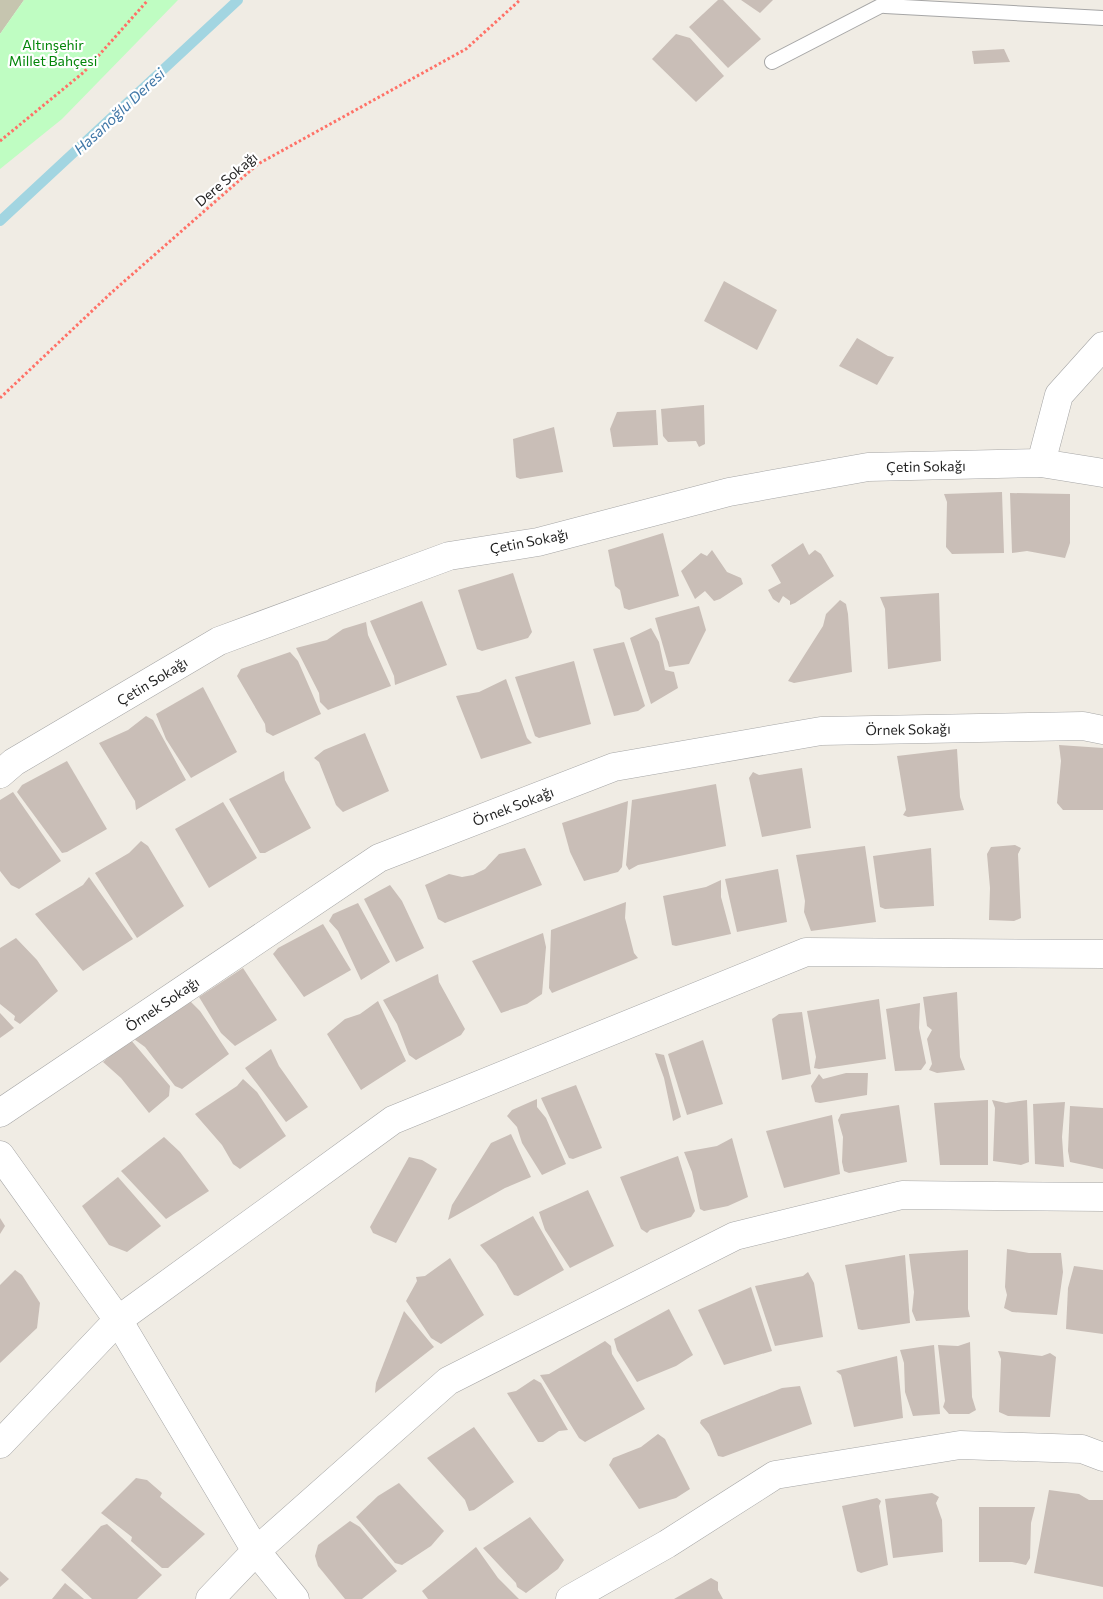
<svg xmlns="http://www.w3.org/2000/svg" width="1103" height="1599" font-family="Commissioner,sans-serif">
<rect width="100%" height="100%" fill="#f0ece4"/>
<path fill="#c6c5af" d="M0,0H24L0,34Z"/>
<path fill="#bffdc2" d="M24,0H178L62,119L0,169V34Z"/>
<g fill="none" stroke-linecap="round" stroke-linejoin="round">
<path stroke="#a2d5e1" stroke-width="10" d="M0,221L238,0"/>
</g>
<g fill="#c9beb7">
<path d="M718,0H723L761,39L728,68L689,27Z"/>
<path d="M741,0H773L760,13Z"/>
<path d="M676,34L690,38L724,76L696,102L652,59Z"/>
<path d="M1004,49L1010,62L974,64L972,51Z"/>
<path d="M724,281L777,310L757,350L704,321Z"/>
<path d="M857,338L888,356L894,357L877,385L839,366Z"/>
<path d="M704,405L705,444L699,447L696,441L668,442L663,436L661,409Z"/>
<path d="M656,410L658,445L613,447L610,429L617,412Z"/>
<path d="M554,427L563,472L520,479L516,477L513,439Z"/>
<path d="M1002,492L1004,553L952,554L946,547L947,502L944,494Z"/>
<path d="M1010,493L1070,494V543L1065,558L1027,551L1012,553Z"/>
<path d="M663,533L679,596L629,610L624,608L620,590L615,586L608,550Z"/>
<path d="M803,543L809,555L815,550L821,554L834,576L795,603L790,605V601L783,596L779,603L773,599L768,590L781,583L771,565Z"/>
<path d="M712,550L727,572L741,578L743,584L720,599L714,601L705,591L695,599L681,571L701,553L707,556Z"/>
<path d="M513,573L532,632L528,638L482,651L477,649L458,590Z"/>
<path d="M939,593L941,661L888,669L885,609L880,597Z"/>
<path d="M840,600L846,604L848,614L852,672L794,683L788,681L823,626L826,614Z"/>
<path d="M422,601L447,665L395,685L394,676L370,621Z"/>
<path d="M699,606L706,630L689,664L669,667L655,618Z"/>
<path d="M366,622L368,635L391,686L328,710L320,702L319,693L296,648L327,640L343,629Z"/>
<path d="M651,628L659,642L665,670L674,672L678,688L651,704L630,638Z"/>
<path d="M624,642L645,706L638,711L614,716L593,649Z"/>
<path d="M290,652L298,661L321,714L273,736L266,732L265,724L237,676L241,669Z"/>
<path d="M574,661L591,724L539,738L535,736L515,677Z"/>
<path d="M506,679L527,738L532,743L481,759L456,696L479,692Z"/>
<path d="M203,687L237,752L191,778L166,739L156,714Z"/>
<path d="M146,716L153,720L186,780L136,810L135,801L99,743L128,730Z"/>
<path d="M365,733L389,791L343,812L336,805L319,762L314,758L324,750Z"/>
<path d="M1059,745L1103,748V810H1063L1057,803L1061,761Z"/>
<path d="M957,749L960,797L964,810L908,817L903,815L906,810L897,756Z"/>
<path d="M67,761L107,829L67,852L62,853L17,792L22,785Z"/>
<path d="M802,768L811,828L762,837L749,778L753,772L759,775Z"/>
<path d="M284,771L285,780L311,828L265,853H260L229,799Z"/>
<path d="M716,784L726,846L638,865L629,870L626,865L632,800Z"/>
<path d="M13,792L61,861L19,889L11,885L0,871V800Z"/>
<path d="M628,801L622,867L618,872L584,881L570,852L562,823Z"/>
<path d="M223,802L257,858L209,888L175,829Z"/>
<path d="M141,841L148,846L184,906L137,938L95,873L129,853Z"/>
<path d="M1015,845L1021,848L1018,854L1021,918L1014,921L989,920L990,888L987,854L991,847Z"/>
<path d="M865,846L876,922L811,931L804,912L805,901L796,855Z"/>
<path d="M525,848L542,885L445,923L438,919L425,885L449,874L462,877L473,875L485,869L499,854Z"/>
<path d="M931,848L934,906L885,909L880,907L873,856Z"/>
<path d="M778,869L787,922L737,932L725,879Z"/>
<path d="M89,877L133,939L83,971L35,914L83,885Z"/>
<path d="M721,880V897L731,934L676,946L672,945L663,896L706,887Z"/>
<path d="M390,885L402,901L424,948L396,962L364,899Z"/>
<path d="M626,902L625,918L634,953L638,958L552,993L549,988L551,930Z"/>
<path d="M358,903L390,962L361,980L338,931L329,921L333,914Z"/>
<path d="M323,924L351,970L304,997L273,954L278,948Z"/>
<path d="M543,933L546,947L542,994L527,1004L501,1013L472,961Z"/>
<path d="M16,938L37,960L58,991L20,1024L14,1020L15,1016L0,1004V948Z"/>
<path d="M243,968L277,1020L235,1046L221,1033L199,997Z"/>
<path d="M438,974L439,982L465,1029L461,1035L416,1060L409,1055L397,1024L383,1000Z"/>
<path d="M957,992L960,1057L965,1070L937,1073L929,1070L932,1064L927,1039L932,1030L927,1026L923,997Z"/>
<path d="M186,997L200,1011L229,1054L182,1089L175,1086L145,1047L134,1039Z"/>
<path d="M879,999L886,1059L819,1069L814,1068L816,1057L807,1011Z"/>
<path d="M378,1001L406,1061L361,1090L327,1034L345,1019L360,1014Z"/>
<path d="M920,1003L919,1028L926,1063L921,1070L895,1071L886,1009Z"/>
<path d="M802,1012L811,1074L782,1080L772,1019L779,1014Z"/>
<path d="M0,1013L14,1028L0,1038Z"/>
<path d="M130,1039L170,1086L169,1096L149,1113L121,1078L103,1062Z"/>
<path d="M703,1040L723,1104L687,1115L668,1054Z"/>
<path d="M271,1049L279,1066L308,1107L286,1122L245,1068Z"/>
<path d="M655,1053L664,1055L681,1117L673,1121L664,1078Z"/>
<path d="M846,1073H868L867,1095L820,1103L815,1102L811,1086L819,1074L823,1079Z"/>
<path d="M243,1079L257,1092L286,1136L240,1169L233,1164L222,1145L195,1114L237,1086Z"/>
<path d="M576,1085L602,1148L573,1159L569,1158L541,1098Z"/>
<path d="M537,1099V1107L546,1118L566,1164L542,1175L522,1143L517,1127L507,1116L512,1110Z"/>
<path d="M988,1100V1165H940L934,1103Z"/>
<path d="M992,1100L1006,1103L1027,1100L1029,1162L1021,1165L993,1161L995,1108Z"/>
<path d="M1065,1102L1062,1137L1064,1167L1035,1164L1033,1104Z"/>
<path d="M899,1105L907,1162L849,1173L844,1171L842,1162L843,1137L838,1120L841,1114Z"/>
<path d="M1070,1106L1103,1108V1169L1070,1162L1068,1151Z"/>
<path d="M832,1115L840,1174L784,1188L766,1131Z"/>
<path d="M511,1134L531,1177L505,1188L448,1220L452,1205L491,1143Z"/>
<path d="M164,1137L180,1152L209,1191L166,1219L121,1171Z"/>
<path d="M732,1138L748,1197L728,1206L704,1211L700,1209L692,1172L684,1152L717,1146Z"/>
<path d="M678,1156L695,1211L691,1217L650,1230L647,1233L641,1229L620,1177Z"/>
<path d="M409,1157L422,1160L437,1169L396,1243L373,1233L370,1227Z"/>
<path d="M118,1177L161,1226L127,1252L109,1245L82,1206Z"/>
<path d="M588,1190L614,1246L570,1268L545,1230L539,1212Z"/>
<path d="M533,1216L564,1270L518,1296L514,1295L496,1264L480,1245Z"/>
<path d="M0,1218L5,1226L0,1234Z"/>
<path d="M1007,1249L1029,1253H1061L1063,1272L1057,1315L1012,1312L1004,1308L1007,1295L1005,1287Z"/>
<path d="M968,1250V1309L970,1317L916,1321L912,1311L914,1292L909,1254Z"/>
<path d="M905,1255L910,1323L862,1330L858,1329L845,1265Z"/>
<path d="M450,1258L484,1315L441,1344L431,1338L406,1301L417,1281L416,1277L425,1276Z"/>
<path d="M1074,1266L1103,1270V1334L1066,1329L1068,1288Z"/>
<path d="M15,1270L22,1275L40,1303L37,1328L0,1363V1285Z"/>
<path d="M808,1272L814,1283L823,1337L775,1346L755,1286L803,1276Z"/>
<path d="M751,1287L772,1351L724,1365L698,1310Z"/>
<path d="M669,1309L693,1355L676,1366L637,1382L617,1350L614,1339Z"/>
<path d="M404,1311L434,1347L375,1393L376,1383Z"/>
<path d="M605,1341L611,1346L612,1354L645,1409L585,1442L579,1438L540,1375L549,1374Z"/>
<path d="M970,1342L972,1397L976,1410L969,1414H949L943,1407L945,1401L938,1345L958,1346Z"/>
<path d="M934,1345L940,1414L913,1416L905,1392L904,1363L900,1350Z"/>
<path d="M998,1351L1042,1356L1050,1353L1056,1357L1050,1417L1008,1416L999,1412L1001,1359Z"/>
<path d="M897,1356L903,1418L854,1427L841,1375L836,1371Z"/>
<path d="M534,1379L541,1383L568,1430L559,1431L543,1442H538L507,1393L516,1391Z"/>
<path d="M800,1386L812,1424L723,1457L718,1456L709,1434L700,1423L701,1420L782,1388Z"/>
<path d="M474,1427L514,1482L474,1510L469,1511L465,1500L427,1458Z"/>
<path d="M658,1434L665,1439L690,1489L676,1498L639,1509L609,1465L613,1458L641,1447Z"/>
<path d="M136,1478L147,1480L162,1493L160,1497L205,1534L168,1568H162L131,1541L132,1537L101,1513Z"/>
<path d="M399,1483L444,1531L431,1546L402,1565L395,1563L356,1517L378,1496Z"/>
<path d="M1049,1490L1079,1494L1089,1500H1103V1587L1034,1573Z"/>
<path d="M932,1493L939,1497L936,1503L942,1520L943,1552L893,1558L885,1499Z"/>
<path d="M877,1498L881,1501L879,1506L888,1565L861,1573L857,1571L842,1506Z"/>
<path d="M979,1507H1035L1031,1523L1030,1558L1026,1565L1012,1562H979Z"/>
<path d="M530,1517L564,1560L558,1569L526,1593L517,1587L516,1583L483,1548Z"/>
<path d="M350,1521L360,1527L397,1571L362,1599H345L318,1566L315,1556L318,1545Z"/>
<path d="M107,1524L162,1575L137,1599H92L61,1570L101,1526Z"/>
<path d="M476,1547L498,1578L519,1599H428L422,1591Z"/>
<path d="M0,1571L9,1579L0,1587Z"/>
<path d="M711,1578L718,1582V1590L723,1599H674Z"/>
<path d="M65,1583L84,1599H52Z"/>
</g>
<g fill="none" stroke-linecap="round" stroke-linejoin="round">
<g stroke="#a6a6a6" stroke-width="16">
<g id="lane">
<path d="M885,6L1103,18"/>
<path d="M772,62L892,0"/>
</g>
</g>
<g stroke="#a6a6a6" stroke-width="29">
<g id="street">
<path d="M1041,463L1059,395L1103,346"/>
<path d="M0,774L14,762L219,641L449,556L538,542L729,492L868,467L1041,463L1103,473"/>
<path d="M0,1113L379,858L614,767L821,731L1083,726L1103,730"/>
<path d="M0,1155L118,1320L256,1551L295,1599"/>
<path d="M0,1444L118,1320L393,1120L806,952L1103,954"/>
<path d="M210,1599L256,1551L448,1381L735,1236L902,1195L1103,1197"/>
<path d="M570,1599L667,1544L775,1475L960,1445L1082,1449L1103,1457"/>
</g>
</g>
<g stroke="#ff7167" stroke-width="3" stroke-dasharray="2.5 2.5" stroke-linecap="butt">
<path d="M0,141L84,72L148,0"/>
<path d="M0,398L111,293L258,164L466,49L520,0"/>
</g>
<use href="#lane" stroke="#fff" stroke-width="14"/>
<use href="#street" stroke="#fff" stroke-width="28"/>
</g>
<g text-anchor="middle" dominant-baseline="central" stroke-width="4.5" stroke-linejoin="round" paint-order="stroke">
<g font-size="14" fill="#04860a" stroke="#fff">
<text x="53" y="44">Altınşehir<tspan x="53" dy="16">Millet Bahçesi</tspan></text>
</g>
<g font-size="14" fill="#1f1f1f" stroke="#fff">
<text transform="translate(226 179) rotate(-40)">Dere Sokağı</text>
<text transform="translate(926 466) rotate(-1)">Çetin Sokağı</text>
<text transform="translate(529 541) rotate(-11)">Çetin Sokağı</text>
<text transform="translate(152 681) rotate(-31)">Çetin Sokağı</text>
<text transform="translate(908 729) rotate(-1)">Örnek Sokağı</text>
<text transform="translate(513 806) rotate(-21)">Örnek Sokağı</text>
<text transform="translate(162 1004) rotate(-34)">Örnek Sokağı</text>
</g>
<g font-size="15" font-style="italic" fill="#3f76a6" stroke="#fff">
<text transform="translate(119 111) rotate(-43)">Hasanoğlu Deresi</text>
</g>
</g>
</svg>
